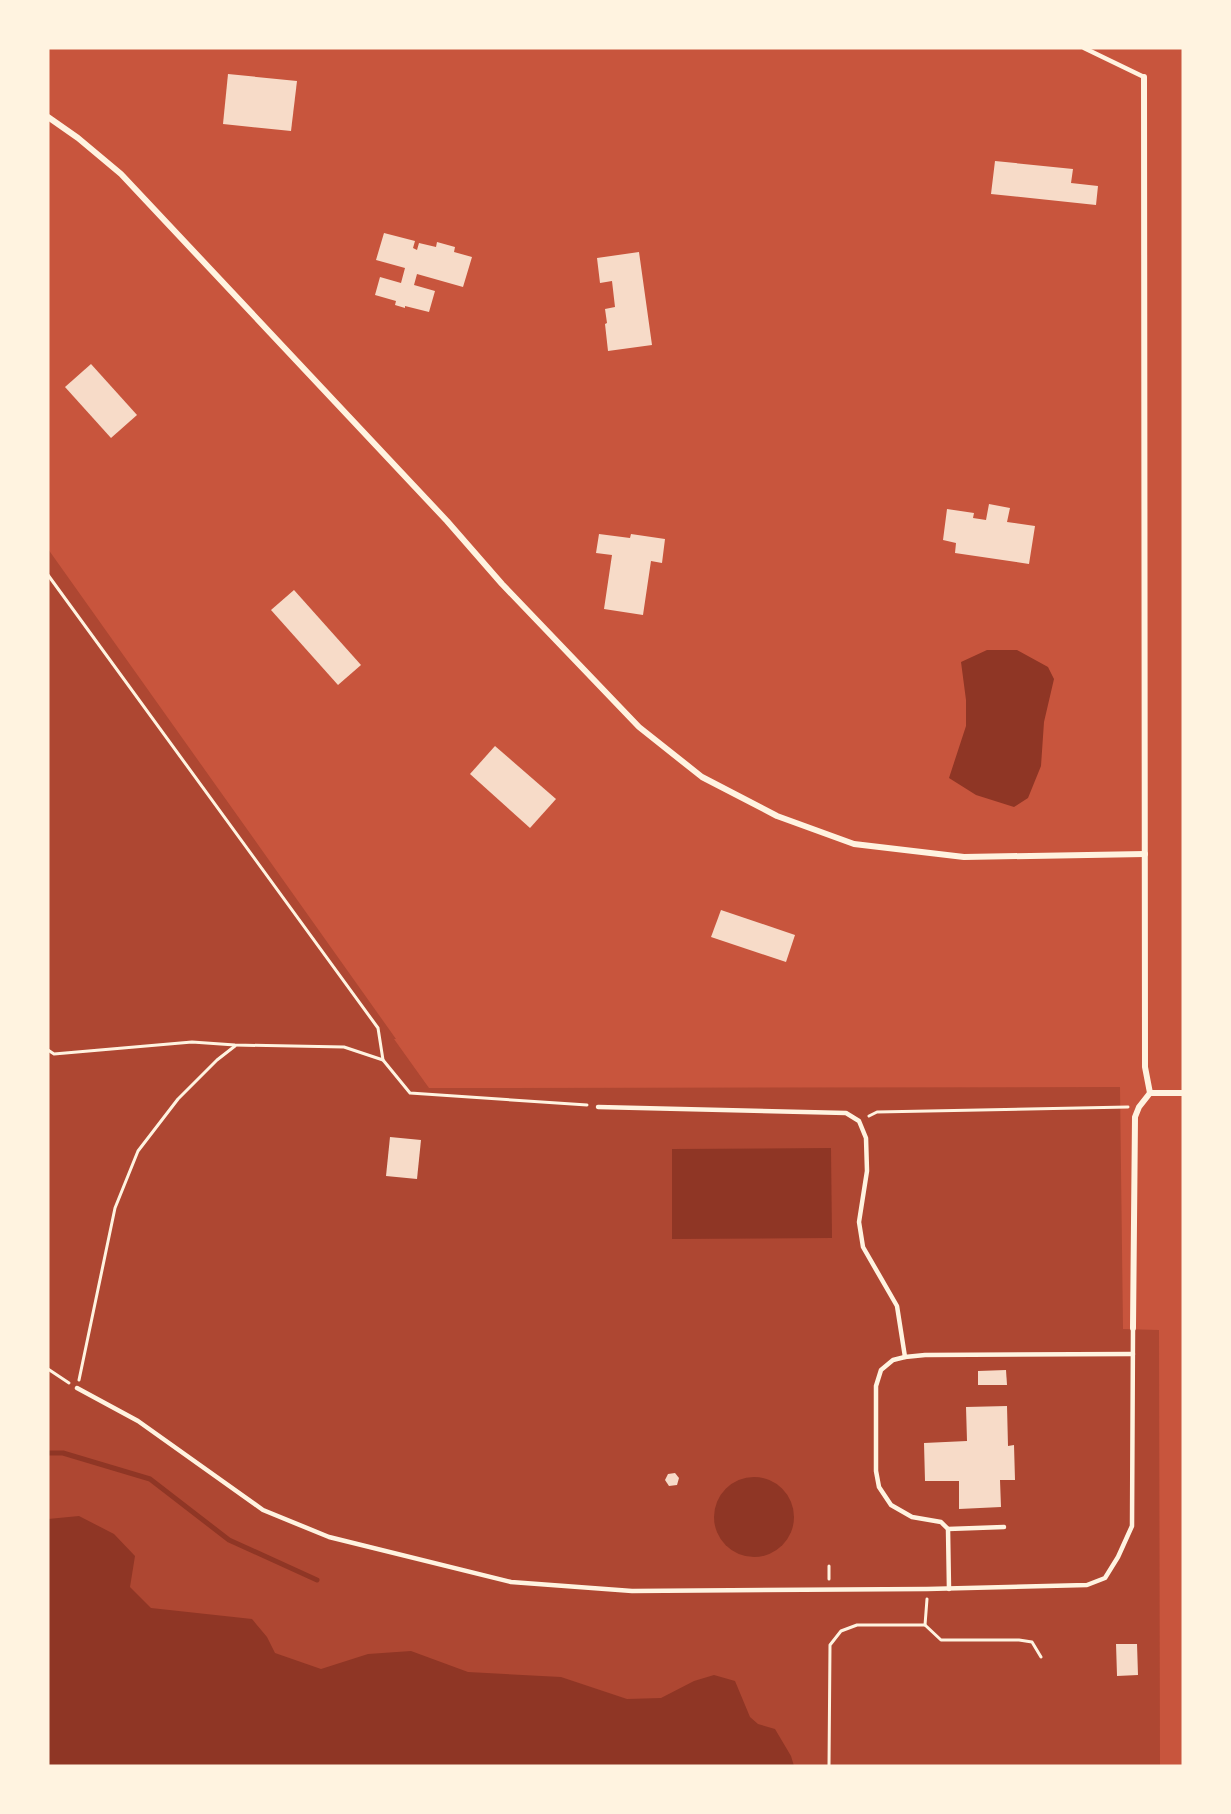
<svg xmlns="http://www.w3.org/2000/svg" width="1231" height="1814" font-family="'PT Sans',sans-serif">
<rect width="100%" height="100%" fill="#c8553d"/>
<path fill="#ae4732" d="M48,549L396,1039H394L429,1088L1120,1087L1123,1329L1159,1330L1160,1766H48Z"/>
<g fill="#8f3625">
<path d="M987,650H1017L1048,667L1054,679L1044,722L1041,766L1028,798L1014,807L976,795L949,778L966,726V700L961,662Z"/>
<path d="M831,1148L832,1238L672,1239V1149Z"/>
<circle cx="754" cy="1517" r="40"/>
<path d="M79,1516L114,1534L135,1556L130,1587L151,1608L252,1619L267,1637L275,1653L321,1669L368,1654L411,1651L468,1672L561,1677L627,1699L661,1698L694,1681L714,1675L735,1681L750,1717L758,1724L775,1729L791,1756L794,1766H48V1519Z"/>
</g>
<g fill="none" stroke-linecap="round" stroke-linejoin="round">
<path stroke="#8f3625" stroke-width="5" d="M48,1453H63L150,1479L229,1540L317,1580"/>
</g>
<g fill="#f7dbc8">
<path d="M228,74L297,81L291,131L223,124Z"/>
<path d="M995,161L1073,169L1071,183L1098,186L1096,205L991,194Z"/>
<path d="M384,233L415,241L413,248L417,250L419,243L436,247L437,242L455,247L454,252L472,257L463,287L417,274L414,285L435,291L429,312L405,306V308L395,305L396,301L375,295L380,277L401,283L405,268L376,260Z"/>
<path d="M639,252L652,345L608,351L605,324L607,323L605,309L615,307L612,281L600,283L597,258Z"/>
<path d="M91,364L137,415L111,438L65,387Z"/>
<path d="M989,504L1010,508L1007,522L1035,526L1029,564L955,553L956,543L943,540L947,509L974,513L973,518L986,520Z"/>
<path d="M599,534L630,538L631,534L665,539L662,563L651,561L643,615L604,609L612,555L596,553Z"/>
<path d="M294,590L361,665L338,685L271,610Z"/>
<path d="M495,746L556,799L530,828L470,774Z"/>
<path d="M721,910L795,935L786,962L711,937Z"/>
<path d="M390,1137L421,1140L417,1179L386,1176Z"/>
<path d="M1006,1370L1007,1385H978V1371Z"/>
<path d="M1007,1406L1008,1446L1014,1445L1015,1480H1000L1001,1507L959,1509V1481H925L924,1443L967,1441L966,1407Z"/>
<path d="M675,1473L679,1478L677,1485L669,1486L665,1480L668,1474Z"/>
<path d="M1116,1644H1137L1138,1675L1117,1676Z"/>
</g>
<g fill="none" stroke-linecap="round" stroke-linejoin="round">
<g stroke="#fff3e0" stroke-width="3">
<path d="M48,575L378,1028L383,1060"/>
<path d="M48,1050L54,1054L192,1042L235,1045L344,1047L383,1060L410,1093L587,1105"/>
<path d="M869,1116L877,1112L1128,1107"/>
<path d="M48,1369L69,1383"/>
<path d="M79,1380L115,1208L138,1151L178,1099L217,1060L235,1046"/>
<path d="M829,1566V1579"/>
<path d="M925,1625L941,1640H1019L1032,1642L1041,1657"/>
<path d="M829,1766L830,1645L841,1631L857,1625H925L927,1599"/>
</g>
<g stroke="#fff3e0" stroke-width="4.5">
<path d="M1084,48L1144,77"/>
<path d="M598,1107L846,1113L859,1121L866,1138L867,1171L859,1222L863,1247L897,1306L905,1357"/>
<path d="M77,1388L138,1421L263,1510L329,1537L511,1582L632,1591L927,1589L1087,1585L1105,1578L1118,1557L1132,1526L1133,1328"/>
<path d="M948,1529L1004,1527"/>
<path d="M949,1589L948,1529L941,1522L912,1517L891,1505L879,1487L876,1471V1386L881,1370L893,1360L905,1357L925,1355L1133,1354"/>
</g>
<g stroke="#fff3e0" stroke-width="6">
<path d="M1144,77L1145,1067L1150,1093"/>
<path d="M48,117L78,138L121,174L447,521L502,584L639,727L702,777L777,816L854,844L964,857L1145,854"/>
<path d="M1150,1093H1183"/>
<path d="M1133,1328L1135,1117L1139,1107L1150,1093"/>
</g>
</g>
<rect width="1231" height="1814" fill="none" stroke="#fff3e0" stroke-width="99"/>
</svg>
